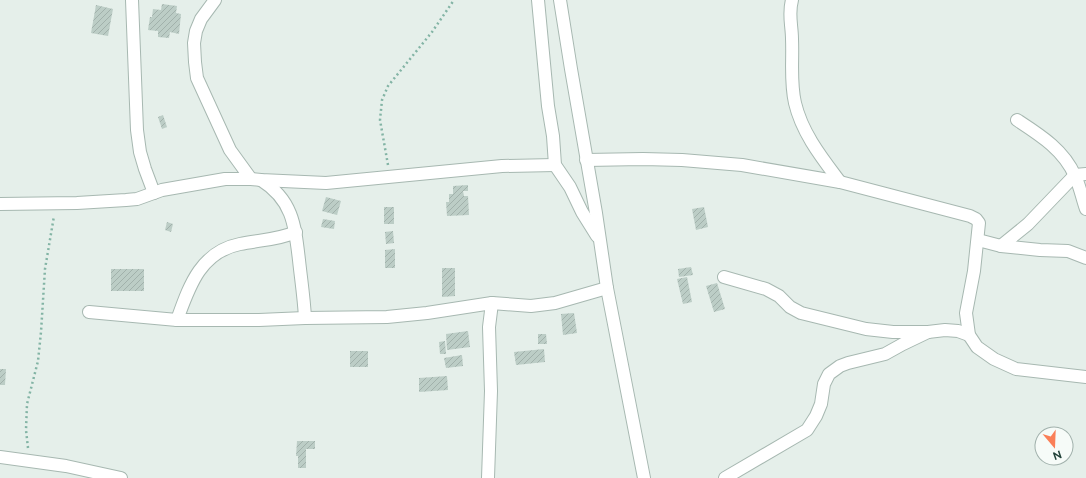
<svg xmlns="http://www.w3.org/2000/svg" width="1086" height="478" font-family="Raleway,sans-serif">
<defs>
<pattern id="building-hatch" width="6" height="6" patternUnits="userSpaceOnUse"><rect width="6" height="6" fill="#bccdc6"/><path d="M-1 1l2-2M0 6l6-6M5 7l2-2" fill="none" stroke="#a1b1ab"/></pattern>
</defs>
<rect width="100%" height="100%" fill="#e5efea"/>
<g fill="url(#building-hatch)">
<path d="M162,4L177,6L176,13L181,14L179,34L170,32L169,38L158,37V31L148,30L150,17H152L153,9L161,10Z"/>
<path d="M96,5L113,9L108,36L91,33Z"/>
<path d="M163,115L167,127L162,129L158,117Z"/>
<path d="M468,185V191H463L464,196H468L469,215L447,216L446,202H449V194H453V186Z"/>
<path d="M326,197L341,201L337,215L322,211Z"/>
<rect x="384" y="207" width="10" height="17"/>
<path d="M704,207L708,227L696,230L692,209Z"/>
<path d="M323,219L335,221L334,229L321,227Z"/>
<path d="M167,222L173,224L171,232L165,230Z"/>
<path d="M393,231L394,243L386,244L385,232Z"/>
<path d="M395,249V268H385V250Z"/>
<path d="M691,267L693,275L679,277L678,269Z"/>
<path d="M442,268H455V296L442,297Z"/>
<rect x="111" y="269" width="33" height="22"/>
<path d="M687,277L692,302L683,304L677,279Z"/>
<path d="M717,283L725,309L714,312L706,286Z"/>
<path d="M574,313L577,333L563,335L561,314Z"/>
<path d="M468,331L470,347L447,350L446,334Z"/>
<path d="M538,334H546L547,344H538Z"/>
<path d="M445,341L446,354H440L439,342Z"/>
<path d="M544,349L545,362L516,365L514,352Z"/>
<rect x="350" y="351" width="18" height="16"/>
<path d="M462,355L463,366L446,368L444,358Z"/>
<path d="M0,369H6L5,385H0Z"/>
<path d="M447,376L448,390L419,392V378Z"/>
<path d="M297,441H315V449H306V468H298V456H296Z"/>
</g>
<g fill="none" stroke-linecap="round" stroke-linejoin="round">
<g stroke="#a7b8b1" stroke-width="14">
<g id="street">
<path d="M132,0L137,130L140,152L145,169L154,193"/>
<path d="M215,0L201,19L196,31L194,43L195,62L197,78L230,150L251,179"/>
<path d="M538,0L548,106L553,136L555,165L570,187L582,212L597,236"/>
<path d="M560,0L571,69L596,213L607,288L644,478"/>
<path d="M792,0C788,14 792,26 792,39C793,61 790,82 795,103C802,133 822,158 840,182"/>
<path d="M1017,120C1040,135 1064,150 1075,176C1080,186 1082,198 1086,209"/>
<path d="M586,160L643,159L682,160L742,165L840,182L970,216L976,219L979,223L974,271L966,313L969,335L977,347L994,359L1016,369L1086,377"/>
<path d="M261,180C293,200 295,226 299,260C301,279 304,298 305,318"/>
<path d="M0,204L77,203L126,200L137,199L162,190L225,179H251L261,180L326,183L502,166L555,165"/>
<path d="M978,240L1001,246L1040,250L1068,251L1086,258"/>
<path d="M1001,246L1028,224L1075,175L1086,174"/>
<path d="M724,277L766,289L779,296L790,307L801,313L866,329L893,332H928L945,330L958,331L969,335"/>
<path d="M89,312L177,320H259L305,318L387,317L427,313L492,303L531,306L555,303L607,288"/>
<path d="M177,320C189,287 200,252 240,244C259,240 278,240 296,232"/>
<path d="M0,457L66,466L121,478"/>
<path d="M488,478L491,391L489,327L492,303"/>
<path d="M725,478L807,430L816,416L821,404L824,384L829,374L840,366L848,363L885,354L903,344L928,332"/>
</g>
</g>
<g stroke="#83b4a5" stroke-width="2.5" stroke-dasharray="2 3" stroke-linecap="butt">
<path d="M388,165L380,120L382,100L388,86L432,32L454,0"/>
<path d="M28,448L26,430L27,404L38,361L41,332L45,269L54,216"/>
</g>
<use href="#street" stroke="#fff" stroke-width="12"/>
</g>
<g transform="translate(1054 446) rotate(161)"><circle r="19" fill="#f6fbf8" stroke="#a1b1ac"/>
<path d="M0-3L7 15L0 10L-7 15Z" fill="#fa7f58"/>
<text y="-6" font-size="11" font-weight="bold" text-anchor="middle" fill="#224239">N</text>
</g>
</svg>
